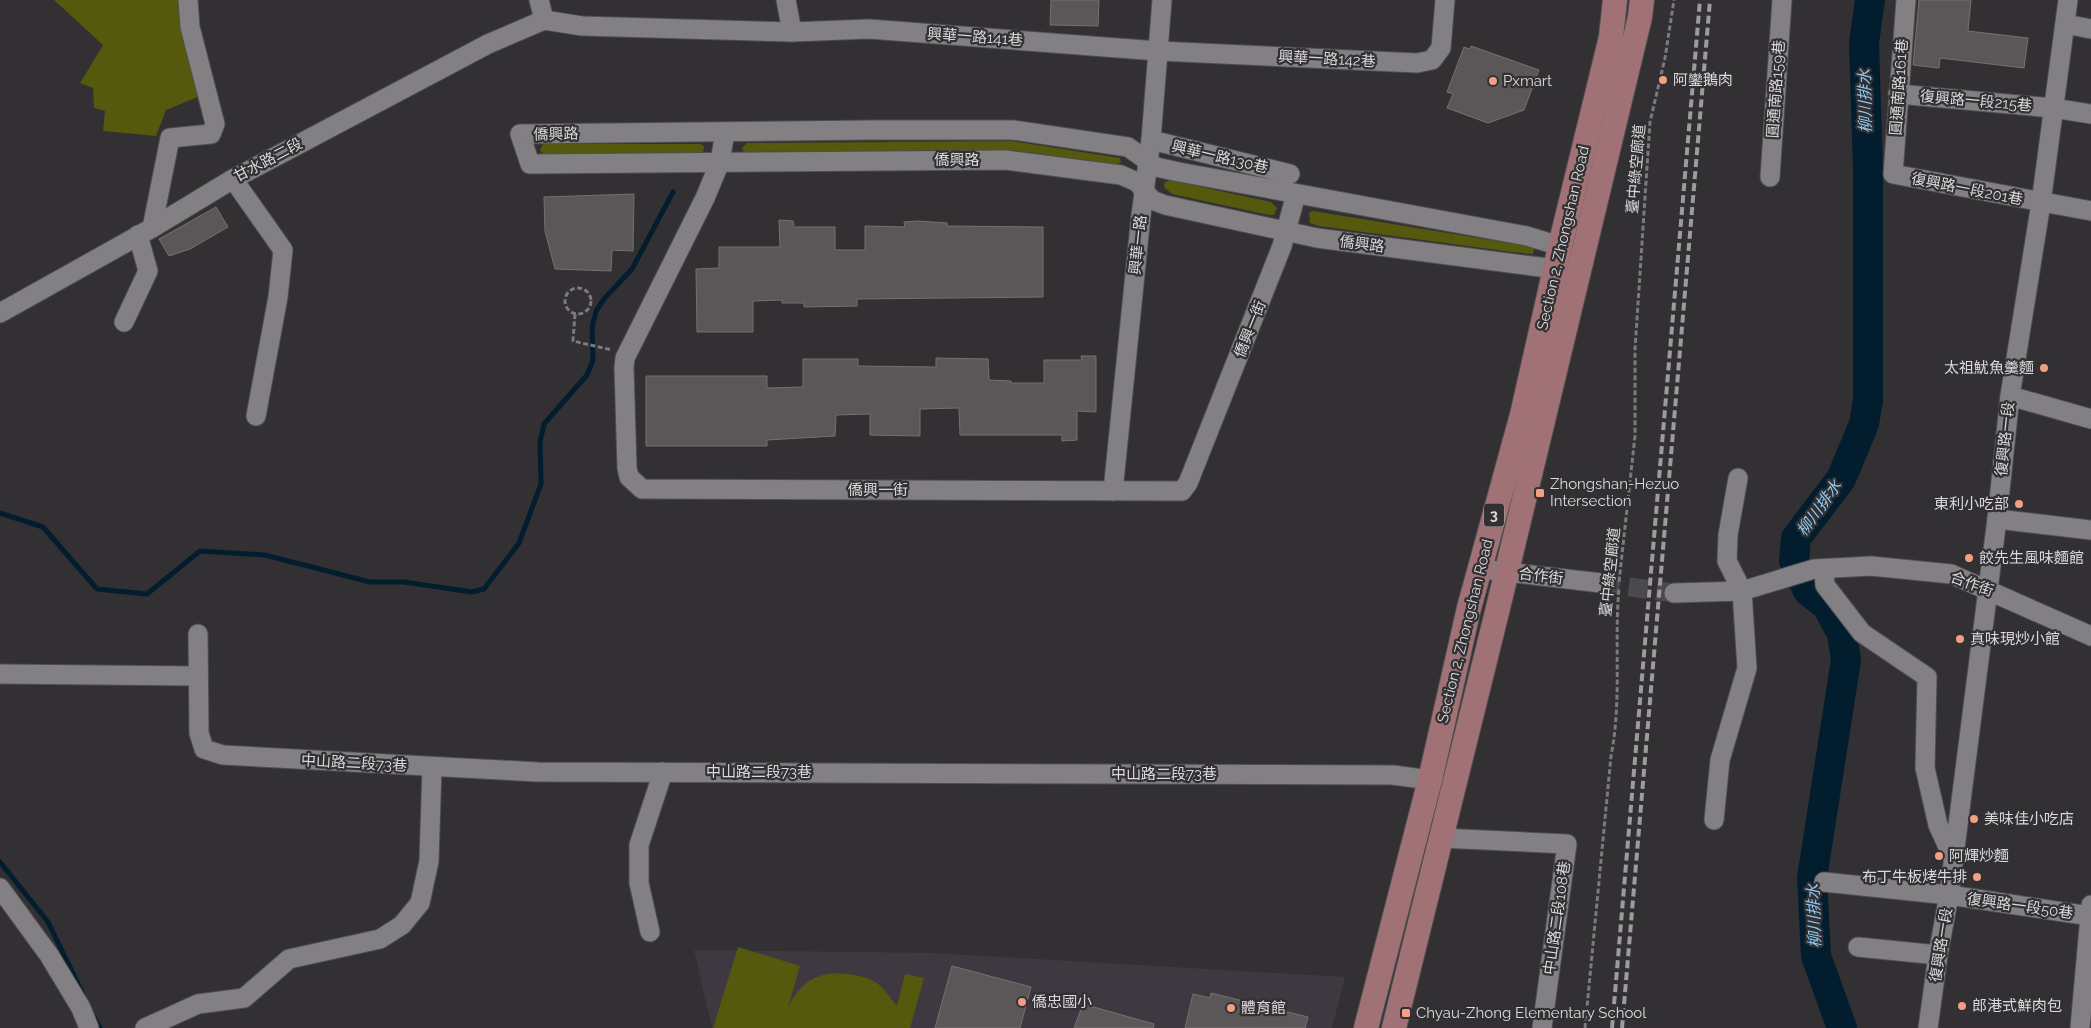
<svg xmlns="http://www.w3.org/2000/svg" width="2091" height="1028" font-family="Raleway,'Noto Sans TC',sans-serif">
<rect width="100%" height="100%" fill="#323033"/>
<path fill="#3e3841" d="M694,950L934,953L1345,977L1332,1028H712Z"/>
<g fill="#54590d">
<path d="M54,0H187L205,94L166,110L156,136L103,131L105,111L94,108L93,88L80,83L103,45Z"/>
<path d="M1012,141L1120,158L1121,162L1118,164H1114L1010,150L744,152L742,148L747,143Z"/>
<path d="M543,144H700L704,146L703,153L695,154L544,155L540,150Z"/>
<path d="M1169,180L1271,202L1277,208L1274,215H1269L1172,194L1164,187V183Z"/>
<path d="M1313,211L1528,246L1534,248L1533,254L1512,252L1319,226L1310,223L1309,213Z"/>
<path d="M738,947L800,966L788,1007C802,981 817,971 847,974C857,975 868,977 877,983C885,989 890,998 897,1006L905,974L924,978L910,1028H713Z"/>
</g>
<g fill="none" stroke-linecap="round" stroke-linejoin="round">
<g stroke="#021e2e" stroke-width="5">
<path d="M0,513L43,527L97,589L147,594L200,551L265,555L370,582H404L472,592L484,589L519,543L541,484L540,442L544,424L587,375L593,360L592,328L596,311L604,299L632,269L673,192"/>
<path d="M0,862L48,922L83,994"/>
<path d="M94,1017L100,1028"/>
</g>
<path stroke="#021e2e" stroke-width="30" d="M1842,1028L1816,956L1812,878L1846,660L1842,634L1827,606L1808,591L1794,561L1796,538L1841,479L1864,424L1868,400V170L1864,43L1870,0"/>
</g>
<g fill="#5b5658" stroke="#757173">
<path d="M1051,0H1099L1098,26L1050,25Z"/>
<path d="M1919,0H1971L1968,31L2028,38L2024,68L1940,58L1939,68L1913,65Z"/>
<path d="M1471,46L1539,70L1524,110L1488,123L1447,108L1453,94L1447,92L1464,47L1470,49Z"/>
<path d="M634,194L633,251L612,250L611,271L555,269L545,231L544,197Z"/>
<path d="M216,207L228,227L190,249L169,256L159,239Z"/>
<path d="M779,220L793,221L794,227H835V250H865V226L905,227L904,222L918,221L947,223V226L1043,227V297L857,299V306L804,307V303H782V300L753,301V332H697L696,269L719,268V247H780Z"/>
<path d="M1081,356H1096V412L1077,411V440L1062,441V435H960L959,408L920,409V436L870,435V414L836,415L835,436L767,440V446H646V376H767V388L803,387V359H858V366L936,367V358L988,359L989,380L1011,381V383H1044V360H1082Z"/>
<path d="M952,966L1031,987L1020,1028H935Z"/>
<path d="M1211,993L1308,1017L1305,1028H1185L1193,994L1210,998Z"/>
<path d="M1083,1004L1154,1024L1153,1028H1074Z"/>
</g>
<g fill="none" stroke-linecap="round" stroke-linejoin="round">
<path stroke="#4b494c" stroke-width="19" stroke-dasharray="19 9" stroke-linecap="butt" d="M1601,583L1674,593"/>
<g stroke="#504e51" stroke-width="21">
<g id="minor">
<path d="M539,0L544,20"/>
<path d="M786,0L792,32"/>
<path d="M1906,0L1893,174L2091,211"/>
<path d="M544,20L582,26L792,32L869,29L1158,51L1417,63L1432,60L1441,48L1445,0"/>
<path d="M2065,24L2091,29"/>
<path d="M1898,94L2053,108L2091,114"/>
<path d="M725,132L720,162L705,198L625,358L624,368L627,468L629,477L642,489L1182,491L1188,483L1282,246L1296,194"/>
<path d="M1151,140L1290,174"/>
<path d="M1770,177L1782,0"/>
<path d="M233,179L283,250L278,297L256,416"/>
<path d="M152,228L170,138L211,134L215,124L190,27L188,0"/>
<path d="M1555,269L1317,238L1165,205L1152,200L1137,182L1121,175L1005,160L530,164L520,134L872,130H1013L1128,147L1156,167L1179,172L1527,236L1560,246"/>
<path d="M0,313L152,228L233,179L488,44L544,20"/>
<path d="M124,322L148,271L138,235"/>
<path d="M2010,396L2091,419"/>
<path d="M1113,491L1141,215L1151,140L1162,0"/>
<path d="M1997,519L2091,530"/>
<path d="M1481,569L1601,583"/>
<path d="M1824,569L1825,585L1862,633L1927,677L1925,768L1938,825L1953,858"/>
<path d="M1674,593L1742,591L1814,569L1871,566L1951,574L2091,636"/>
<path d="M198,634L199,733L204,749L223,755L538,772L1393,775L1430,780"/>
<path d="M0,674L198,676"/>
<path d="M1714,820L1720,760L1747,668L1742,591L1727,561L1728,535L1738,478"/>
<path d="M1441,838L1567,844L1542,1028"/>
<path d="M1824,882L1949,895L2091,916"/>
<path d="M0,888L49,955L81,1008L89,1028"/>
<path d="M650,932L639,883V845L663,772"/>
<path d="M1858,947L1938,955"/>
<path d="M145,1028L198,1004L244,998L289,959L380,939L402,925L420,903L429,861L432,767"/>
<path d="M1928,1028L1938,955L1949,895L1997,519L2010,396L2041,203L2068,0"/>
<path d="M2080,1028L2091,905"/>
</g>
</g>
<g stroke="#504e51" stroke-width="26">
<g id="major">
<path d="M1366,1028L1430,780L1469,608L1522,415L1562,238L1611,37L1615,0"/>
<path d="M1394,1028L1497,612L1640,17L1642,0"/>
</g>
</g>
<g stroke="#7c7a7c" stroke-width="3" stroke-dasharray="5 2.5" stroke-linecap="butt">
<circle cx="578" cy="301" r="13"/>
<path d="M575,314L573,341L612,350"/>
<path d="M1619,582L1635,436V349L1650,122L1665,58L1674,0"/>
<path d="M1585,1028L1611,756C1622,701 1614,644 1619,588"/>
</g>
<use href="#minor" stroke="#838084" stroke-width="19"/>
<use href="#major" stroke="#a07275" stroke-width="24"/>
<g stroke="#9d9b9d" stroke-width="4" stroke-dasharray="8 4" stroke-linecap="butt">
<path d="M1612,1028L1700,0"/>
<path d="M1622,1028L1710,0"/>
</g>
</g>
<g fill="#f39f83" stroke="#323033" stroke-width="2">
<circle cx="1663" cy="80" r="5"/>
<circle cx="1493" cy="81" r="5"/>
<circle cx="2044" cy="368" r="5"/>
<rect x="1535" y="488" width="10" height="10" rx="2.5"/>
<circle cx="2019" cy="504" r="5"/>
<circle cx="1969" cy="558" r="5"/>
<circle cx="1960" cy="639" r="5"/>
<circle cx="1974" cy="819" r="5"/>
<circle cx="1939" cy="856" r="5"/>
<circle cx="1977" cy="877" r="5"/>
<circle cx="1022" cy="1002" r="5"/>
<circle cx="1962" cy="1006" r="5"/>
<circle cx="1231" cy="1008" r="5"/>
<rect x="1401" y="1008" width="10" height="10" rx="2.5"/>
</g>
<g text-anchor="middle" dominant-baseline="central" stroke-width="4.5" stroke-linejoin="round" paint-order="stroke">
<rect fill="#323033" stroke="#a8a6a9" stroke-width="1" x="1484" y="503.5" width="20" height="23" rx="4"/>
<g font-size="14" font-weight="bold" fill="#dbd9db">
<text x="1494" y="515">3</text>
</g>
<g font-size="15" fill="#dbd9db" stroke="#323033">
<text transform="translate(975 37) rotate(4)">興華一路141巷</text>
<text transform="translate(1327 59) rotate(3)">興華一路142巷</text>
<text transform="translate(1899 87) rotate(-86)">圓通南路161巷</text>
<text transform="translate(1776 89) rotate(-86)">圓通南路159巷</text>
<text transform="translate(1976 101) rotate(5)">復興路一段215巷</text>
<text transform="translate(556 134) rotate(-1)">僑興路</text>
<text transform="translate(1220 157) rotate(13)">興華一路130巷</text>
<text transform="translate(268 160) rotate(-28)">甘水路二段</text>
<text x="957" y="160">僑興路</text>
<text transform="translate(1636 169) rotate(-85)">臺中綠空廊道</text>
<text transform="translate(1967 189) rotate(11)">復興路一段201巷</text>
<text transform="translate(1563 238) rotate(-77)">Section 2, Zhongshan Road</text>
<text transform="translate(1362 244) rotate(7)">僑興路</text>
<text transform="translate(1138 245) rotate(-84)">興華一路</text>
<text transform="translate(1250 329) rotate(-68)">僑興一街</text>
<text transform="translate(2005 439) rotate(-84)">復興路一段</text>
<text x="878" y="490">僑興一街</text>
<text transform="translate(1610 572) rotate(-84)">臺中綠空廊道</text>
<text transform="translate(1541 576) rotate(7)">合作街</text>
<text transform="translate(1972 584) rotate(20)">合作街</text>
<text transform="translate(1465 631) rotate(-76)">Section 2, Zhongshan Road</text>
<text transform="translate(354 763) rotate(3)">中山路二段73巷</text>
<text x="759" y="772">中山路二段73巷</text>
<text x="1164" y="774">中山路二段73巷</text>
<text transform="translate(2020 906) rotate(8)">復興路一段50巷</text>
<text transform="translate(1557 918) rotate(-82)">中山路二段108巷</text>
<text transform="translate(1941 945) rotate(-81)">復興路一段</text>
</g>
<g font-size="15" fill="#dbd9db" stroke="#323033" text-anchor="start">
<text x="1673" y="80">阿鑾鵝肉</text>
<text x="1503" y="81">Pxmart</text>
<text x="2034" y="368" text-anchor="end">太祖魷魚羹麵</text>
<text x="1550" y="484">Zhongshan-Hezuo<tspan x="1550" dy="17">Intersection</tspan></text>
<text x="2009" y="504" text-anchor="end">東利小吃部</text>
<text x="1979" y="558">餃先生風味麵館</text>
<text x="1970" y="639">真味現炒小館</text>
<text x="1984" y="819">美味佳小吃店</text>
<text x="1949" y="856">阿輝炒麵</text>
<text x="1967" y="877" text-anchor="end">布丁牛板烤牛排</text>
<text x="1032" y="1002">僑忠國小</text>
<text x="1972" y="1006">郎港式鮮肉包</text>
<text x="1241" y="1008">體育館</text>
<text x="1416" y="1013">Chyau-Zhong Elementary School</text>
</g>
<g font-size="16" font-style="italic" fill="#8dcbf6" stroke="#323033">
<text transform="translate(1865 101) rotate(-91)">柳川排水</text>
<text transform="translate(1819 508) rotate(-54)">柳川排水</text>
<text transform="translate(1814 916) rotate(-92)">柳川排水</text>
</g>
</g>
</svg>
